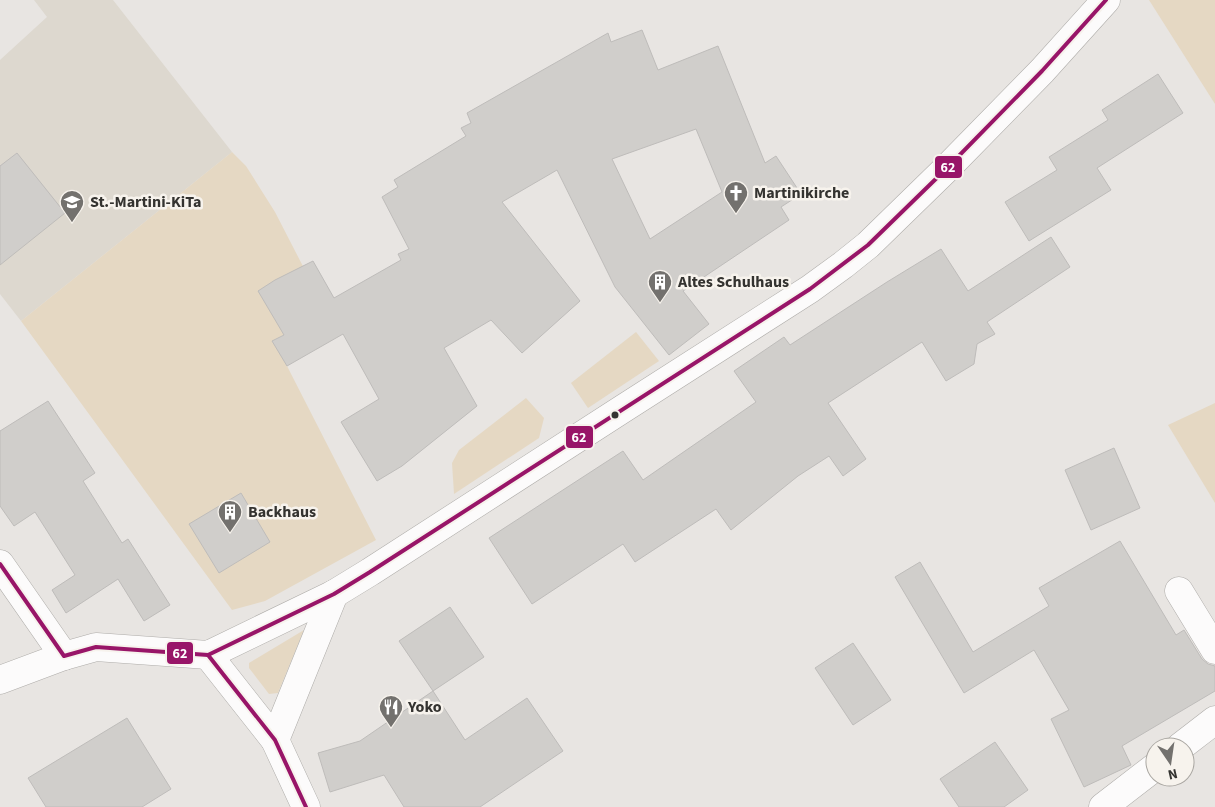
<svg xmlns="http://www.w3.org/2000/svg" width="1215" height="807" font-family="'Source Sans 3',sans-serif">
<rect width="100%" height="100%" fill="#e8e5e2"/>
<path fill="#ddd8cf" d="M34,0H113L232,152L21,321L0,294V60L47,17Z"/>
<g fill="#e5d8c3">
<path d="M1149,0H1215V104Z"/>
<path d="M232,152L246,166L275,212L326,311L273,341L287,366L376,540L265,601L232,610L21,321Z"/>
<path d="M636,332L659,361L588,408L571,383Z"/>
<path d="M526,398L544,418L539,438L454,494L452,463L459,450Z"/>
<path d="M1215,403V503L1168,425Z"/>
<path d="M304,630L278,693L269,694L249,668V663Z"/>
</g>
<g fill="#d0cecb" stroke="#bebcba" fill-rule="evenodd">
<path d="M642,30L658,70L718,46L765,163L776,156L801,194L781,207L789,220L683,291L709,324L669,355L615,287L557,170L502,202L580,301L522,353L491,320L444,348L477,406L402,466L377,481L341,422L379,399L343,334L287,366L272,341L284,335L258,291L275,280L313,261L334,298L401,260L398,254L409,249L382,197L398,187L394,180L466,136L461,128L471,123L467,113L608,33L611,42ZM696,129L722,192L650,239L612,159Z"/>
<path d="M1158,74L1183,113L1097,168L1111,190L1029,241L1005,202L1057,170L1049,157L1108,120L1102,110Z"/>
<path d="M17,153L65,213L0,265V166Z"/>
<path d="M1051,237L1070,267L987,322L995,334L977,344L974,364L946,381L922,342L828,403L866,459L843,476L829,456L798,476L731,530L716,509L635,562L623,544L532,604L489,538L623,451L643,480L756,402L734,371L784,337L790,345L887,282L941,249L968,291Z"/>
<path d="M48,401L95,473L83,481L122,543L128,539L170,605L144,621L118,579L66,613L52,590L75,575L35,512L14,526L0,506V431Z"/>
<path d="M1114,448L1140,508L1091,530L1065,470Z"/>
<path d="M241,493L270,542L219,573L189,524Z"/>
<path d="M1120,541L1176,635L1184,630L1202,659L1208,664L1215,666V691L1122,746L1131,765L1084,787L1051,719L1069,710L1034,650L964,693L895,577L920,562L973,652L1049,606L1039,588Z"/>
<path d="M450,607L484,657L433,691L399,641Z"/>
<path d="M853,643L891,700L853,725L815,668Z"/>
<path d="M433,691L465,740L527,698L563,751L480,807H404L384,775L330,792L318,753L360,741Z"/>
<path d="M127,718L171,789L142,807H46L28,778Z"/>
<path d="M995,742L1028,790L1004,807H959L940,779Z"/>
</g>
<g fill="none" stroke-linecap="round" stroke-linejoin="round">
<g stroke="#aeaca9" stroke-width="29">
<g id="minor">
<path d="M0,564L64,656"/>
<path d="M1179,591L1215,650"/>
<path d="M208,655L275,740L306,807"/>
<path d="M0,680L64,656L96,647L208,655L334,594L370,572L621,410L810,289L843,265L868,245L945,170L1042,71L1106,0"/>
<path d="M275,740L334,594"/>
<path d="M1180,747L1215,720"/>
<path d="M1103,807L1155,767"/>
</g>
</g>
<use href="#minor" stroke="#fcfbfb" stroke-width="28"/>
<g stroke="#f7f3ed" stroke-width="8">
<g id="bus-1">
<path d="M0,564L64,656L96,647L208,655L334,594L370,572L810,289L868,245L945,170L1042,71L1106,0"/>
<path d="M208,655L275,740L306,807"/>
</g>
</g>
<use href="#bus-1" stroke="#981568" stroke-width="4"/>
</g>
<defs>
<g id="church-pin" transform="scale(1.25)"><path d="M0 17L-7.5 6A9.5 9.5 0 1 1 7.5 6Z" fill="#73716e" stroke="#f7f3ed"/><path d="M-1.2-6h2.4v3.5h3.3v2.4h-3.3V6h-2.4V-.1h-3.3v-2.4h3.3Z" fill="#fff"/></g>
<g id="school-pin" transform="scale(1.25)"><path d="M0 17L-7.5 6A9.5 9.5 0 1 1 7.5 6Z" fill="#73716e" stroke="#f7f3ed"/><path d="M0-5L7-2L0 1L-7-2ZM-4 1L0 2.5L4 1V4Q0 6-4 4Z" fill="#fff"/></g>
<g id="building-pin" transform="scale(1.25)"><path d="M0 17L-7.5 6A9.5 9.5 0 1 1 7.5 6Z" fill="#73716e" stroke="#f7f3ed"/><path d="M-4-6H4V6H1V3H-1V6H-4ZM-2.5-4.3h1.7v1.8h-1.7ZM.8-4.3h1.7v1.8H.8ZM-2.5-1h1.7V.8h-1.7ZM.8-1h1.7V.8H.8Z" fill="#fff"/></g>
<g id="restaurant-pin" transform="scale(1.25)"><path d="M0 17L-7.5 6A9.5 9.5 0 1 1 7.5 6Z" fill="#73716e" stroke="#f7f3ed"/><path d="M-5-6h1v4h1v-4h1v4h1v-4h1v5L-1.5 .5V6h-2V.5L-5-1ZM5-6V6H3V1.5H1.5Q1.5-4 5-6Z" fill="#fff"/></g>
</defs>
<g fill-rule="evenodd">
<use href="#church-pin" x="736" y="193"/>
<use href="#school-pin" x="72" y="202"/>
<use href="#building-pin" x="660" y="282"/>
<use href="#building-pin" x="230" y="512"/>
<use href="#restaurant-pin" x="391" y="707"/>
</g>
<circle fill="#343330" stroke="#f7f3ed" stroke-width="2" cx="615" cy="415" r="4.5"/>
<g text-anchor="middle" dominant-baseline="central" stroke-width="5" stroke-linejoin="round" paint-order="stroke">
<g font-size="16" font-weight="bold" fill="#343330" stroke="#f7f3ed" text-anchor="start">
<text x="754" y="193">Martinikirche</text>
<text x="90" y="202">St.-Martini-KiTa</text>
<text x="678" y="282">Altes Schulhaus</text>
<text x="248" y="512">Backhaus</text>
<text x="408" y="707">Yoko</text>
</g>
</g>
<g stroke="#f7f3ed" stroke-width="2">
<rect x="934" y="155" width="29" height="24" rx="5" fill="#981568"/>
<rect x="565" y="425" width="29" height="24" rx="5" fill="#981568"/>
<rect x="166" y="641" width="28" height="24" rx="5" fill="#981568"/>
</g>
<g font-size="14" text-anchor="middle" font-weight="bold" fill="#fff">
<text x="948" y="172">62</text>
<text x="579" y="442">62</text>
<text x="180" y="658">62</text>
</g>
<g transform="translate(1170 762) rotate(167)"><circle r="24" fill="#f7f3ed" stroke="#a9a6a1"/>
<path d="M0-4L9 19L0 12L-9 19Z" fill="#73716e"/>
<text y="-8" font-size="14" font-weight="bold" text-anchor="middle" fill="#343330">N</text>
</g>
</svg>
